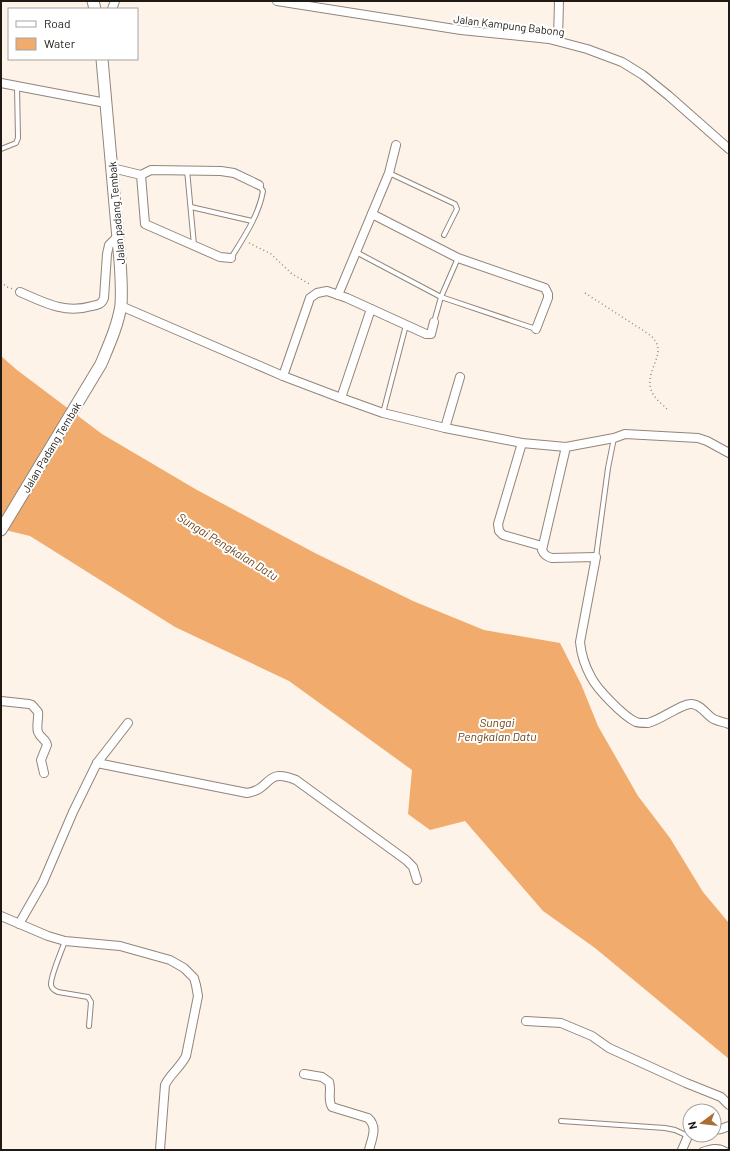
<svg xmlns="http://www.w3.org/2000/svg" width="730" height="1151" font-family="Barlow,sans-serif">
<rect width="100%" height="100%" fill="#fef3e9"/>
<path fill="#f1ac6d" d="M1,356L17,370L102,434L197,490L315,553L413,601L484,630L560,643L581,684L598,726L638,796L670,838L703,892L729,923V1059L595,948L543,911L465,821L430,830L408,814L412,770L289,681L175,627L30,536L1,529Z"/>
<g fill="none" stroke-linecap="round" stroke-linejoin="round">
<g stroke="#92857a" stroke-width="6">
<g id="lane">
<path d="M1,149L16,143L18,138L17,86"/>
<path d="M187,170L194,245"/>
<path d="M389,173L455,204L457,209L444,235"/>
<path d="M191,207L252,221"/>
<path d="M356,252L441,297L536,329"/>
<path d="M231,258C244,237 259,215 263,191L259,185"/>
<path d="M434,322L441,297L458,258"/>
<path d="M383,413L406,325"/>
<path d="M596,557L608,468L614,438"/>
<path d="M65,941C62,950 50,977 51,985C52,989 54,990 58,992L88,997L91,1002L89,1026"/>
<path d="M561,1121L665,1128L675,1130L688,1136"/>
<path d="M702,1150C711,1147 718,1145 726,1150"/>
</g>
</g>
<g stroke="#92857a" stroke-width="10">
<g id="street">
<path d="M277,1L461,30L549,39L587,49L622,62L643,75L669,96L729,149"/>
<path d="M112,9L115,1"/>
<path d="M558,40L559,1"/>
<path d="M1,83L106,103"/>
<path d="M112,168L141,175L145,224L220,257L231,258"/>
<path d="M141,175L151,170L221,171L234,173L259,185"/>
<path d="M372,214L458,258L545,288L548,294V298L536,329"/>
<path d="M20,292C45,303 65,314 92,306C98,305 102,304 104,298L107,254L109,245L118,236"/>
<path d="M338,295L389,173L396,145"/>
<path d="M121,306L283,376L341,398L383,413L445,428L522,443L566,447L614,438L625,434L698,438L707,441L729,453"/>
<path d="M283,376L310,298L317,293L327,291L347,298L426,334H431L434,322"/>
<path d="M341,398L371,309"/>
<path d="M445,428L460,377"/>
<path d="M522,443L498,524L499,531L503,535L542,546"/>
<path d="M566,447L542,550C544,555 547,557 552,558L596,557L580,642C581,653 585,666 591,677C597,689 623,716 636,722C638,723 645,723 648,723C661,720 682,703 692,704C701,705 705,713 712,718C716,721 724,722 729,724"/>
<path d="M1,701L29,704L32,705L38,712C39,718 36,726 38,732C40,738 46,739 47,745L41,760L44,773"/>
<path d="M97,763L247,793C273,789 264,767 296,780L406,860L413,867L417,880"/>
<path d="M1,916L48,936L65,941L120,946L170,960L184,968L194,978L196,985L198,996L186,1056C180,1068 170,1074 165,1085L160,1150"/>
<path d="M19,924L43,882L73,812L97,763L128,723"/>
<path d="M526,1021L561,1023L592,1036L609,1048L686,1083L721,1097L729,1105"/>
<path d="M304,1074L322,1077L329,1082C332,1090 327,1099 332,1107L368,1118C378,1127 372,1138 369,1150"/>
<path d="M714,1130L721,1129L729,1126"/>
<path d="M682,1150L688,1136L690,1135"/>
</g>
</g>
<g stroke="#92857a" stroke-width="13">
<g id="secondary">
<path d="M93,1L95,9"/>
<path d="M1,530L101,364C109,345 118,325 121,305C122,290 121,275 120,261L102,59"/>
</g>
</g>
<g stroke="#928a83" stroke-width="1.5" stroke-dasharray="1 3" stroke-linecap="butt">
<path d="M249,243L271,254L292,274L311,285"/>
<path d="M1,282L7,287L13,289"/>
<path d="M585,293L647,333C671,349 648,365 650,385C651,396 661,403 668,410"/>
</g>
<use href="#lane" stroke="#fff" stroke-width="4"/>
<use href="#street" stroke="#fff" stroke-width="8"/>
<use href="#secondary" stroke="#fff" stroke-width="11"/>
</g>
<g text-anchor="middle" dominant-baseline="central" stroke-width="4" stroke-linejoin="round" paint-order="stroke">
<g font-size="11" fill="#1f1a16" stroke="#fff">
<text transform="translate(509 25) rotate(7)">Jalan Kampung Babong</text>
<text transform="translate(116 213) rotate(-95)">Jalan padang Tembak</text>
<text transform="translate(51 447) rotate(-59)">Jalan Padang Tembak</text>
</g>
<g font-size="12" font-style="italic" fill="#6c3f0f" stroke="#fff">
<text transform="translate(228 546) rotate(32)">Sungai Pengkalan Datu</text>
<text x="497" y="722">Sungai<tspan x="497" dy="14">Pengkalan Datu</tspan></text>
</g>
</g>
<rect width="730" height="1151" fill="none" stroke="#1f1a16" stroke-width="4"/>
<rect x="8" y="8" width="130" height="52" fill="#ffffff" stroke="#a5a3a2"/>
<rect x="16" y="21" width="20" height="6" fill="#ffffff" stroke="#a5a3a2"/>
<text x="44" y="28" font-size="12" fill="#1f1a16">Road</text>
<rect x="16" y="38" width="20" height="12" fill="#f1ac6d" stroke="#a5a3a2"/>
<text x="44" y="48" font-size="12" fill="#1f1a16">Water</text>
<g transform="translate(702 1123) rotate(255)"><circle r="19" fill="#ffffff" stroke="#a5a3a2"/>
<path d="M0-3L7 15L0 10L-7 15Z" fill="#ab6e32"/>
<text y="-6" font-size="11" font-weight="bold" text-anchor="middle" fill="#1f1a16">N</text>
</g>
</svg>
